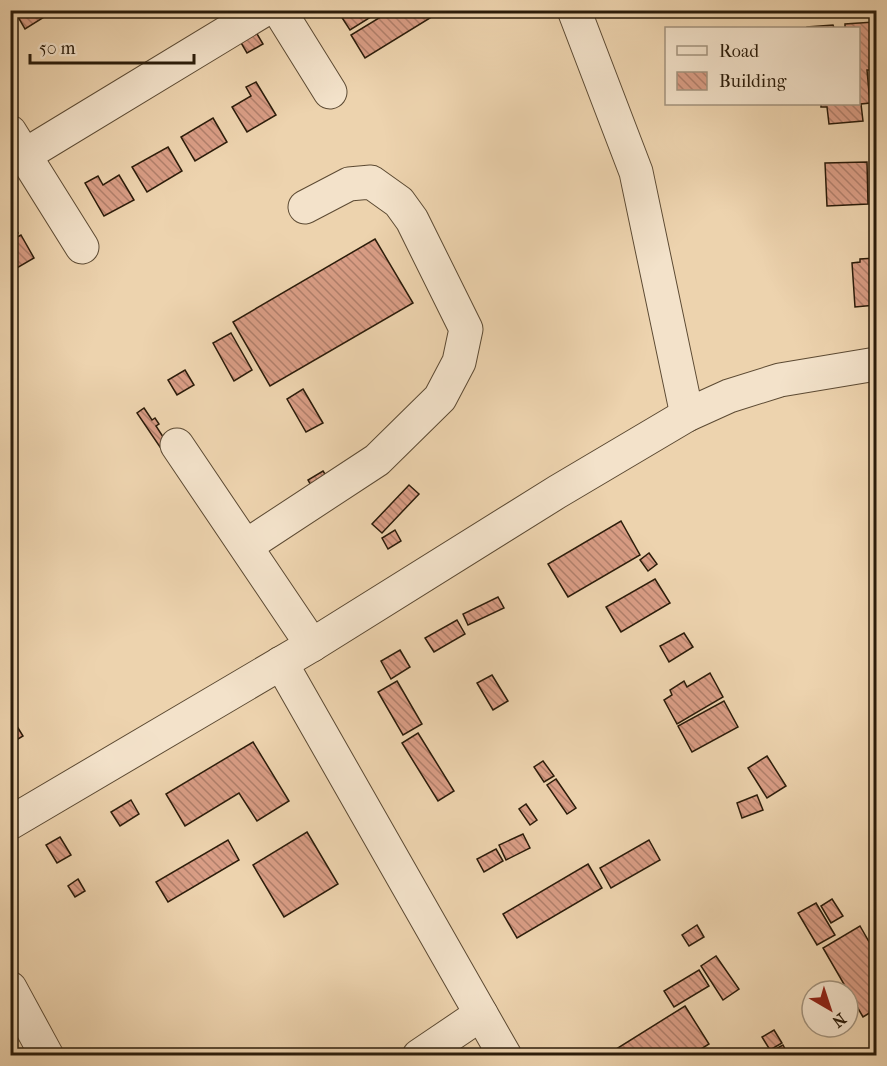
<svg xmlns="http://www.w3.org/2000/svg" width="887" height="1066" font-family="'IM FELL French Canon',serif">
<defs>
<pattern id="building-back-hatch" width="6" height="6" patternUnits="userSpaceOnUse" patternTransform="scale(1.5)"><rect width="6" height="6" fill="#d99d85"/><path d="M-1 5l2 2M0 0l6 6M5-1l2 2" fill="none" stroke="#b07f6b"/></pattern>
</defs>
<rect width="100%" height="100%" fill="#edd3ae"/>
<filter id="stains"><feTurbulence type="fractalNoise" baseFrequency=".00333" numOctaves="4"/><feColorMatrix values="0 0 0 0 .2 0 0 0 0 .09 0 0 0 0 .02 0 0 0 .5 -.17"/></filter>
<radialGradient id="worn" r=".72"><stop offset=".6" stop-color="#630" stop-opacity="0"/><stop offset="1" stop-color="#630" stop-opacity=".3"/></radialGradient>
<g fill="url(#building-back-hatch)" stroke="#2b1c0a" stroke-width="1.5">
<path d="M14,10H47L49,14L25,29Z"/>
<path d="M337,10H382L350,30Z"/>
<path d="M392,10H443L365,58L351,35Z"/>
<path d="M874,22L876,28V64H870L871,70H867L870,103L861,104L863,121L829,124L827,107H821V104H858V28H845V24Z"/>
<path d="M833,25L834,28H807V27Z"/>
<path d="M253,27L263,44L247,53L237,36Z"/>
<path d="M256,82L276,115L247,132L232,107L251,96L246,87Z"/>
<path d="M213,118L227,142L195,161L181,137Z"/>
<path d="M168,147L182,171L147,192L132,167Z"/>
<path d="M867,162L868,204L827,206L825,163Z"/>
<path d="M119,175L134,200L104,216L85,183L98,176L103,185Z"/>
<path d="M10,219L18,233L10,237Z"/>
<path d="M21,235L34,258L10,272V241Z"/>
<path d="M375,239L413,303L270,386L233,322Z"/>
<path d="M876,258V305L855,307L852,263L860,262V259Z"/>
<path d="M231,333L252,370L234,381L213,343Z"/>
<path d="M185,370L194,385L177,395L168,380Z"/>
<path d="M303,389L323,423L306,432L287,399Z"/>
<path d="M144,408L152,420L155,418L159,424L156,426L167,443L160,447L137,413Z"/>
<path d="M323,471L332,485L316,494L308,480Z"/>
<path d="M409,485L419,494L382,533L372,524Z"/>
<path d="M621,521L640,555L568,597L548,564Z"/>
<path d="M395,530L401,541L388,549L382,538Z"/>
<path d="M649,553L657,564L648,571L640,560Z"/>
<path d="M655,579L670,603L621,632L606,607Z"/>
<path d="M498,597L504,608L468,625L463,614Z"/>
<path d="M457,620L465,634L434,652L425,638Z"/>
<path d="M684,633L693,647L669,662L660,646Z"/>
<path d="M400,650L410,667L391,679L381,661Z"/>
<path d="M710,673L723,697L677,724L664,700L672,695L670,690L684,681L687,687Z"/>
<path d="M492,675L508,701L493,710L477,683Z"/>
<path d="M397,681L422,724L403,735L378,692Z"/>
<path d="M724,701L738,727L692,752L678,726Z"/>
<path d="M10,723H15L23,736L10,744Z"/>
<path d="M418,733L454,791L438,801L402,743Z"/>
<path d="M253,742L289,801L257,821L239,793L185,826L166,794Z"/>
<path d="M767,756L786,786L767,798L748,768Z"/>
<path d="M543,761L554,776L544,782L534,767Z"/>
<path d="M556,779L576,808L567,814L547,785Z"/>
<path d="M757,795L763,810L742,818L737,803Z"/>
<path d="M131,800L139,814L120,826L111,812Z"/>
<path d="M526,804L537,820L530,825L519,809Z"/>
<path d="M307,832L338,884L284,917L253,865Z"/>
<path d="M523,834L530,848L506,860L499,845Z"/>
<path d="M60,837L71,855L57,863L46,845Z"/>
<path d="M228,840L239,860L168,902L156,882Z"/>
<path d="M649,840L660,860L611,888L600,868Z"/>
<path d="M496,849L503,861L484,872L477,859Z"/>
<path d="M588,864L602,888L517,938L503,914Z"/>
<path d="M78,879L85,891L75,897L68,886Z"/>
<path d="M832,899L843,916L831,923L821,906Z"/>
<path d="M816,903L835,935L817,945L798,913Z"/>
<path d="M697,925L704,937L689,946L682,935Z"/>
<path d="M860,926L876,954V1009L863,1017L823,948Z"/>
<path d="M716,956L739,989L723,1000L701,966Z"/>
<path d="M699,970L709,986L674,1007L664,991Z"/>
<path d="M685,1006L709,1044L690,1056H605Z"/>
<path d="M774,1030L782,1043L770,1050L762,1037Z"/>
<path d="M783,1045L789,1056H772L770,1052Z"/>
</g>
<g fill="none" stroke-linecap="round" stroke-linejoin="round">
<g stroke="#5c4a33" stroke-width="35">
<g id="minor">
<path d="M279,10L330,92"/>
<path d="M574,10L636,172L687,415"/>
<path d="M10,132L82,247"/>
<path d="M25,155L264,10"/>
<path d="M177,445L312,645"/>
<path d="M246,546L377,460L440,398L459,362L466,329L412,220L399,202L371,182L349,184L305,207"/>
<path d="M281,663L505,1056"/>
<path d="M10,823L312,645L557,492L687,415L729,396L780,380L876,364"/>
<path d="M10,988L47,1056"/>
<path d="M419,1056L481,1014"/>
</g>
</g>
<use href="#minor" stroke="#f3e2ca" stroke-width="33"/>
</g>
<rect width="887" height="1066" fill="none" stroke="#edd3ae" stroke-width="36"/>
<rect x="12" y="12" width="863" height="1042" fill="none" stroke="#2b1c0a" stroke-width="3"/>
<rect x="18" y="18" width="851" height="1030" fill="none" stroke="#2b1c0a" stroke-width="1.5"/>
<rect x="665" y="27" width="195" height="78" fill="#f3e2ca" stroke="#a3937d" stroke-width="1.5"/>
<rect x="677" y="46" width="30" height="9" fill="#f3e2ca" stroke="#a3937d" stroke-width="1.5"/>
<text x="719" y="57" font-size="18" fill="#2b1c0a">Road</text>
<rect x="677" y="72" width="30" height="18" fill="url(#building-back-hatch)" stroke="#a3937d" stroke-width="1.5"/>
<text x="719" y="87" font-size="18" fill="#2b1c0a">Building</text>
<g transform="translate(830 1009) rotate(141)"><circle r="28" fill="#f3e2ca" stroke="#a3937d" stroke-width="1.5"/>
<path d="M0-4.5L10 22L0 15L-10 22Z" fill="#8f2418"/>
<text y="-9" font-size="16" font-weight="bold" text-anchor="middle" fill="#2b1c0a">N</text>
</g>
<path d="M30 54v9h164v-9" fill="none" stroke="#2b1c0a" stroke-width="3"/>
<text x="39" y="54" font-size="18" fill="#2b1c0a" stroke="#f3e2ca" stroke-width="4.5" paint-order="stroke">50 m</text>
<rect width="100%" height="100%" filter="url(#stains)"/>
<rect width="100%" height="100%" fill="url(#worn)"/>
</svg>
